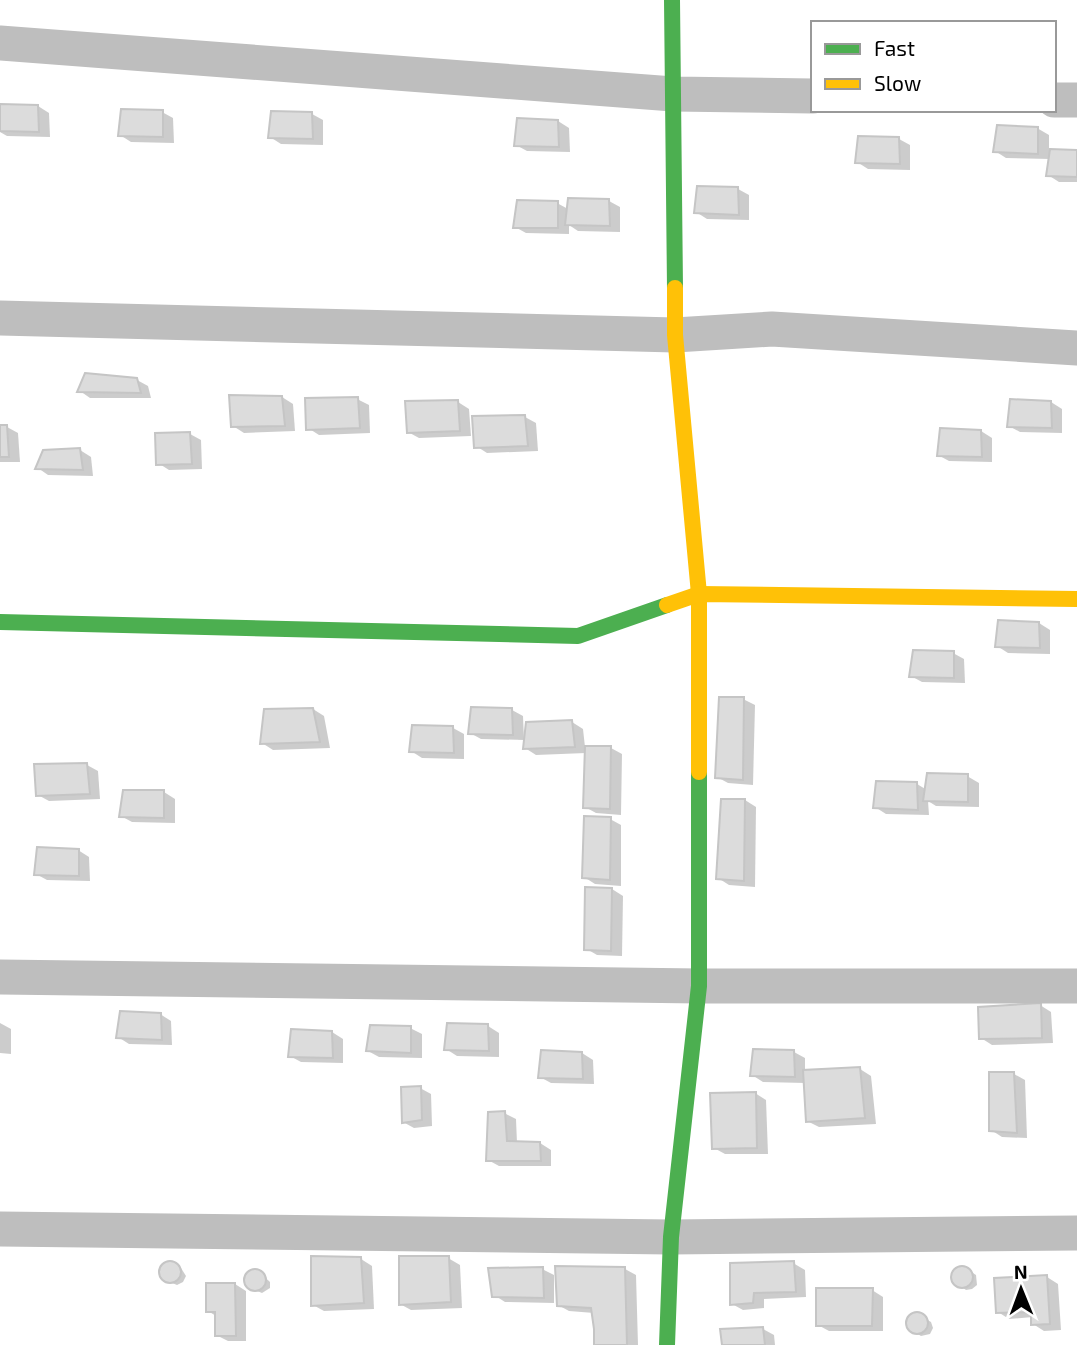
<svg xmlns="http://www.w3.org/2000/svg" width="1077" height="1345" font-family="'Exo 2',sans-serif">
<rect width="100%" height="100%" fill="#fff"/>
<g fill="#0003">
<path d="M0,105L38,106L49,113L50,137L7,136L0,132Z"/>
<path d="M162,112L173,118L174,143L131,142L120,135Z"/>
<path d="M312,114L323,120V145L281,144L270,137Z"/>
<path d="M558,121L569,128L570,152L527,151L516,145Z"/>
<path d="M1037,128L1049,135V151H1077V182H1059L1048,175L1050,159L1006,158L995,151Z"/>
<path d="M899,139L910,145V170L868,169L857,162Z"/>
<path d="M738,189L749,195V220L707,219L696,212Z"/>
<path d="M609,201L620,207V232L578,231L569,225V234L526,233L515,227L557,203L568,209Z"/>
<path d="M137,380L148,386L151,398H90L80,391Z"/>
<path d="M282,397L293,404L295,431L244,433L233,426Z"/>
<path d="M357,399L369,405L370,433L319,435L308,428Z"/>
<path d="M458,402L469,409L471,436L419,438L408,432Z"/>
<path d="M1051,402L1062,409V433L1020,432L1009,426Z"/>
<path d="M525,417L536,423L538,451L487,453L476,446Z"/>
<path d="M0,427H7L18,433L20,462H0Z"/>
<path d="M981,431L992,438V462L949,461L938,455Z"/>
<path d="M190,434L201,440L202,469L169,470L158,463Z"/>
<path d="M80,450L91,457L93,476L48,475L38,468Z"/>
<path d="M1039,623L1050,630V654L1008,653L997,646Z"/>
<path d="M953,653L964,659L965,683L922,682L911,676Z"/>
<path d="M743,699L755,705L753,785L728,783L717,777Z"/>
<path d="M313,709L324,716L330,748L273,750L262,743Z"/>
<path d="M512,710L523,716L524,740L572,722L583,729L585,747L611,748L622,754L621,815L596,813L585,807L586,753L536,755L525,748L526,740L481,739L470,733Z"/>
<path d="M453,728L464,734V759L422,758L411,751Z"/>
<path d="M87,765L98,771L100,799L49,801L38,795Z"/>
<path d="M967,776L979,783V807L936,806L928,801L929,815L886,814L875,807L917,784L927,790Z"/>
<path d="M164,792L175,799V823L132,822L121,816Z"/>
<path d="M745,800L756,807L755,887L729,885L718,878Z"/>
<path d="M610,819L621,825V886L595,884L584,877Z"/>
<path d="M78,850L89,857L90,881L47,880L36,874Z"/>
<path d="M612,889L623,896L622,956L597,955L585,948Z"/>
<path d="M1040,1005L1051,1012L1053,1043L992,1045L981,1038Z"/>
<path d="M160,1014L171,1021L172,1045L129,1044L118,1037Z"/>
<path d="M0,1023L11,1029V1054L0,1053Z"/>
<path d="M488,1026L499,1033V1057L457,1056L446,1049Z"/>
<path d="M410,1028L422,1034V1058L379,1057L368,1051Z"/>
<path d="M332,1032L343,1039V1063L301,1062L290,1056Z"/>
<path d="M794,1052L805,1058V1072L860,1069L871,1076L876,1124L819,1127L807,1121L805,1083L763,1082L752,1075Z"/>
<path d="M582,1053L593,1060L594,1084L551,1083L540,1077Z"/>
<path d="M1014,1074L1025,1080L1027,1138L1002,1137L991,1130Z"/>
<path d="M420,1088L431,1094L432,1126L414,1128L403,1122Z"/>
<path d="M755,1093L766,1100L768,1154H725L714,1148Z"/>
<path d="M504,1113L516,1119L517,1143H540L551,1150V1166H499L488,1160Z"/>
<path d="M448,1258L460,1265L462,1308L411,1310L400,1304Z"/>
<path d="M361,1259L372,1266L374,1309L324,1311L313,1305Z"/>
<path d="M170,1263L181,1268L186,1276L183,1282L177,1285L165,1280L160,1271L165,1264Z"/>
<path d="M793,1263L805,1270L806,1297L764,1299V1308L743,1310L732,1304Z"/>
<path d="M959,1268H965L976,1275L977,1285L972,1289L966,1290L955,1282L953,1273Z"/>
<path d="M542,1269L554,1275V1303L505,1302L494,1295Z"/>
<path d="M625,1269L636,1275L638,1345H595L594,1313L569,1311L558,1305Z"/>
<path d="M258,1271L270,1282V1288L262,1293L250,1288L246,1283V1277L252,1272Z"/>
<path d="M1047,1277L1058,1284L1061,1330L1044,1331L1033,1324V1317L1009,1319L998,1312Z"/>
<path d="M235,1284L246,1291V1341H228L216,1335V1316L208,1311Z"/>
<path d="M872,1290L883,1297V1331H829L818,1325Z"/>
<path d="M917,1314L931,1322L933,1328L930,1334L921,1336L909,1329L908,1323L912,1316Z"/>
<path d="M763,1329L774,1335L775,1345H724Z"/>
</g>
<g fill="#dcdcdc" stroke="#c5c5c5" stroke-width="2">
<path d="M0,104L38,105L39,132L0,131Z"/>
<path d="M121,109L163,110V137L118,136Z"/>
<path d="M271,111L312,112L313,139L268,138Z"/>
<path d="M517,118L558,120L559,147L514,146Z"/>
<path d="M997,125L1038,127V154L993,152Z"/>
<path d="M858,136L899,137L900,164L855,163Z"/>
<path d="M1050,149L1077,150V177L1046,176Z"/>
<path d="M697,186L738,187L739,215L694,213Z"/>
<path d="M568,198L609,199L610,226L565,225Z"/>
<path d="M517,200L558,201V228H513Z"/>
<path d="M85,373L137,378L141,393L77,392Z"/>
<path d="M229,395L282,396L285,426L231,427Z"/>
<path d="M358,397L360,428L306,430L305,398Z"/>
<path d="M1010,399L1051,401L1052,428L1007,427Z"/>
<path d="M458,400L460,431L407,433L405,401Z"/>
<path d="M525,415L528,446L474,448L472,416Z"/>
<path d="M0,425H7L9,457H0Z"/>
<path d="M940,428L981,430L982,457L937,456Z"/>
<path d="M190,432L192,464L156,465L155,433Z"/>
<path d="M80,448L83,470L35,469L43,450Z"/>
<path d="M998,620L1039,622L1040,648L995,647Z"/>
<path d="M913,650L954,651V678L909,677Z"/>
<path d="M719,697H744L743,780L715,778Z"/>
<path d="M471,707L512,708L513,735L468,734Z"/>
<path d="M313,708L320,742L260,744L264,709Z"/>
<path d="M572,720L575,747L523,749L526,722Z"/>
<path d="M412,725L453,726L454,753L409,752Z"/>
<path d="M585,746H611L610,809L583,808Z"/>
<path d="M87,763L90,794L36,796L34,764Z"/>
<path d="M927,773L968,774V802L923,801Z"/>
<path d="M876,781L917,782L918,810L873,808Z"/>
<path d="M123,790H164V818L119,817Z"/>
<path d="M721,799H745L744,881L716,879Z"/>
<path d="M584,816L611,817L610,880L582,878Z"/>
<path d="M37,847L79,849V876L34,875Z"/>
<path d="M585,887L612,888L611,951L584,950Z"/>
<path d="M1041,1003L1042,1038L979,1039L978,1007Z"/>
<path d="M120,1011L161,1013L162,1040L116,1038Z"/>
<path d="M447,1023L488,1024L489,1051L444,1050Z"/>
<path d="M370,1025L411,1026V1053L366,1051Z"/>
<path d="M291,1029L332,1031L333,1058L288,1057Z"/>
<path d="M753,1049L794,1050L795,1077L750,1076Z"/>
<path d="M541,1050L582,1052L583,1079L538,1078Z"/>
<path d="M860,1067L865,1118L806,1122L803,1070Z"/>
<path d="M989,1072H1014L1017,1133L989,1131Z"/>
<path d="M421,1086L422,1120L402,1123L401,1087Z"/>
<path d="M756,1092L757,1148L712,1149L710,1093Z"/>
<path d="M505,1111L507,1141L540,1142L541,1161H486L488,1112Z"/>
<path d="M311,1256L361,1257L364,1303L311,1306Z"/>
<path d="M399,1256H449L451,1302L399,1305Z"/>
<circle cx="170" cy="1272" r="11"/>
<path d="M794,1261L796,1292L754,1293L753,1303L730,1305V1263Z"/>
<circle cx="962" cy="1277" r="11"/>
<path d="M555,1266L625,1267L627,1345H594V1329L591,1308L557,1306Z"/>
<path d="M543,1267L544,1298L492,1297L488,1268Z"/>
<circle cx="255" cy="1280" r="11"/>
<path d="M1047,1275L1050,1324L1031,1325V1312L996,1313L994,1278Z"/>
<path d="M206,1283H235L236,1336H215V1312H206Z"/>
<path d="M816,1288H873L872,1326H816Z"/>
<circle cx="917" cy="1323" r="11"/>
<path d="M763,1327L765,1345H722L720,1329Z"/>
</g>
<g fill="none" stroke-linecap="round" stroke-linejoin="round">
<g stroke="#bebebe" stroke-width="35">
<path d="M0,43L673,94L813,96"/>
<path d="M1054,100H1077"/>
<path d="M0,318L675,335L772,329L1077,348"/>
<path d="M0,977L699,986H1077"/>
<path d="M0,1229L671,1237L1077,1233"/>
</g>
<g stroke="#4caf50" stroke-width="16">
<path d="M672,0L675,288"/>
<path d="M0,622L578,636L667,605"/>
<path d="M667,1345L671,1237L699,986V772"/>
</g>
<g stroke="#ffc107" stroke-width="16">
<path d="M675,288V335L699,594V772"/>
<path d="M667,605L699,594L1077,599"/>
</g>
</g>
<rect x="811" y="21" width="245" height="91" fill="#ffffff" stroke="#999999" stroke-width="2"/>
<rect x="825" y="44" width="35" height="10" fill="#4caf50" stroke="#999999" stroke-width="2"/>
<text x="874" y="56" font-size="21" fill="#000000">Fast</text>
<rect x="825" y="79" width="35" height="10" fill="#ffc107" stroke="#999999" stroke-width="2"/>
<text x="874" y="91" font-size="21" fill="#000000">Slow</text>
<g transform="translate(1021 1289) rotate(359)" stroke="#ffffff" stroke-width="5" paint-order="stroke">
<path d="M0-5L12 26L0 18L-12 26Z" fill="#000000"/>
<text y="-10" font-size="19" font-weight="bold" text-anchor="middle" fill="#000000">N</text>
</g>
</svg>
